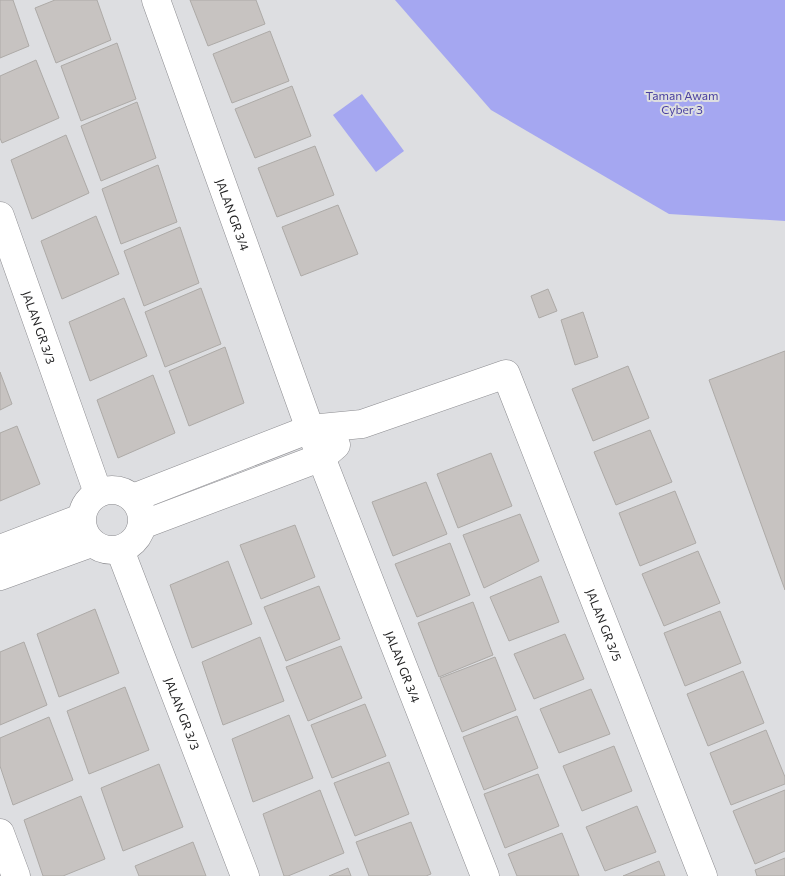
<svg xmlns="http://www.w3.org/2000/svg" width="785" height="876" font-family="Commissioner,sans-serif">
<rect width="100%" height="100%" fill="#dddee1"/>
<g fill="#a5a7f1">
<path d="M395,0H785V221L669,214L491,110Z"/>
<path d="M362,94L404,151L376,172L333,115Z"/>
</g>
<g fill="#c7c3c1" stroke="#adaaa7">
<path d="M0,0H13L29,46L0,58Z"/>
<path d="M55,0H97L111,40L56,63L35,8Z"/>
<path d="M190,0H256L265,24L208,46Z"/>
<path d="M270,31L289,81L232,103L213,54Z"/>
<path d="M117,43L136,99L81,121L61,66Z"/>
<path d="M36,60L59,118L2,143L0,138V76Z"/>
<path d="M292,86L311,136L255,158L235,109Z"/>
<path d="M137,102L156,158L101,181L81,126Z"/>
<path d="M66,135L89,193L32,219L11,160Z"/>
<path d="M315,146L334,195L277,217L258,168Z"/>
<path d="M158,165L177,222L121,244L102,189Z"/>
<path d="M338,205L358,254L301,276L282,227Z"/>
<path d="M96,216L119,274L62,299L41,241Z"/>
<path d="M180,227L199,283L144,306L124,251Z"/>
<path d="M201,288L221,344L165,367L145,312Z"/>
<path d="M548,289L557,311L539,318L531,296Z"/>
<path d="M124,298L147,356L90,381L69,322Z"/>
<path d="M583,312L598,357L575,365L561,320Z"/>
<path d="M225,347L244,403L189,426L169,371Z"/>
<path d="M785,351V590L709,380Z"/>
<path d="M628,366L649,418L593,441L572,389Z"/>
<path d="M0,372L12,404L0,410Z"/>
<path d="M153,375L175,433L118,458L97,400Z"/>
<path d="M17,426L40,484L0,501V433Z"/>
<path d="M650,430L672,482L616,505L594,452Z"/>
<path d="M491,453L512,506L458,528L437,474Z"/>
<path d="M426,482L447,534L393,556L372,502Z"/>
<path d="M675,491L696,543L640,566L619,513Z"/>
<path d="M520,514L539,561L484,588L463,535Z"/>
<path d="M295,525L315,577L261,599L240,545Z"/>
<path d="M450,543L470,595L417,617L395,564Z"/>
<path d="M698,551L720,603L664,626L642,574Z"/>
<path d="M228,561L252,624L192,648L170,585Z"/>
<path d="M541,576L559,622L509,641L490,597Z"/>
<path d="M319,586L340,639L286,661L264,607Z"/>
<path d="M473,602L493,655L439,677L418,623Z"/>
<path d="M95,609L119,673L59,697L37,634Z"/>
<path d="M720,611L741,663L685,686L664,633Z"/>
<path d="M565,634L584,679L534,699L514,654Z"/>
<path d="M260,637L284,701L223,725L202,662Z"/>
<path d="M24,642L47,705L0,725V652Z"/>
<path d="M341,646L362,698L308,721L286,667Z"/>
<path d="M495,657L516,710L462,732L440,678Z"/>
<path d="M743,671L764,723L708,746L687,694Z"/>
<path d="M125,687L149,750L89,774L67,711Z"/>
<path d="M591,689L610,734L559,753L540,709Z"/>
<path d="M365,704L386,756L332,778L311,725Z"/>
<path d="M289,715L313,778L253,802L232,739Z"/>
<path d="M517,716L538,768L484,790L463,737Z"/>
<path d="M49,717L73,780L13,805L0,766V738Z"/>
<path d="M766,730L785,777V784L731,805L710,753Z"/>
<path d="M614,746L632,791L582,811L563,766Z"/>
<path d="M389,762L409,814L355,836L334,783Z"/>
<path d="M159,764L183,827L123,851L101,788Z"/>
<path d="M538,774L559,826L505,848L484,794Z"/>
<path d="M320,790L344,853L288,876H284L263,814Z"/>
<path d="M785,790V851L755,864L733,811Z"/>
<path d="M81,796L105,859L63,876H43L24,820Z"/>
<path d="M637,806L656,852L605,871L586,827Z"/>
<path d="M411,822L431,874L426,876H369L356,842Z"/>
<path d="M562,833L579,876H517L508,854Z"/>
<path d="M193,842L206,876H139L135,866Z"/>
<path d="M785,858V876H757L755,870Z"/>
<path d="M659,861L665,876H623Z"/>
<path d="M348,868L351,876H329Z"/>
</g>
<g fill="none" stroke-linecap="round" stroke-linejoin="round">
<g stroke="#8c8c90" stroke-width="29">
<g id="minor">
<path id="s1" d="M156,0L310,429L485,876"/>
<path id="s2" d="M0,216L98,493"/>
<circle cx="112" cy="520" r="30"/>
<path id="s3" d="M133,498L310,429L362,424L506,374L703,876"/>
<path d="M142,525L322,457L336,445"/>
<path d="M0,549L81,518"/>
<path id="s4" d="M120,550L245,876"/>
<path d="M0,576L91,543"/>
<path d="M0,833L16,876"/>
</g>
</g>
<use href="#minor" stroke="#fff" stroke-width="28"/>
</g>
<g text-anchor="middle" dominant-baseline="central" stroke-width="4" stroke-linejoin="round" paint-order="stroke">
<g font-size="12" fill="#4a41a0" stroke="#dddee1">
<text x="682" y="95">Taman Awam<tspan x="682" dy="14">Cyber 3</tspan></text>
</g>
<g font-size="12" fill="#212122" stroke="#dddee1">
<text stroke="none"><textPath href="#s1" startOffset="228">JALAN GR 3/4</textPath></text>
<text stroke="none"><textPath href="#s2" startOffset="118">JALAN GR 3/3</textPath></text>
<text stroke="none"><textPath href="#s3" startOffset="664">JALAN GR 3/5</textPath></text>
<text stroke="none"><textPath href="#s1" startOffset="711">JALAN GR 3/4</textPath></text>
<text stroke="none"><textPath href="#s4" startOffset="175">JALAN GR 3/3</textPath></text>
</g>
</g>
</svg>
